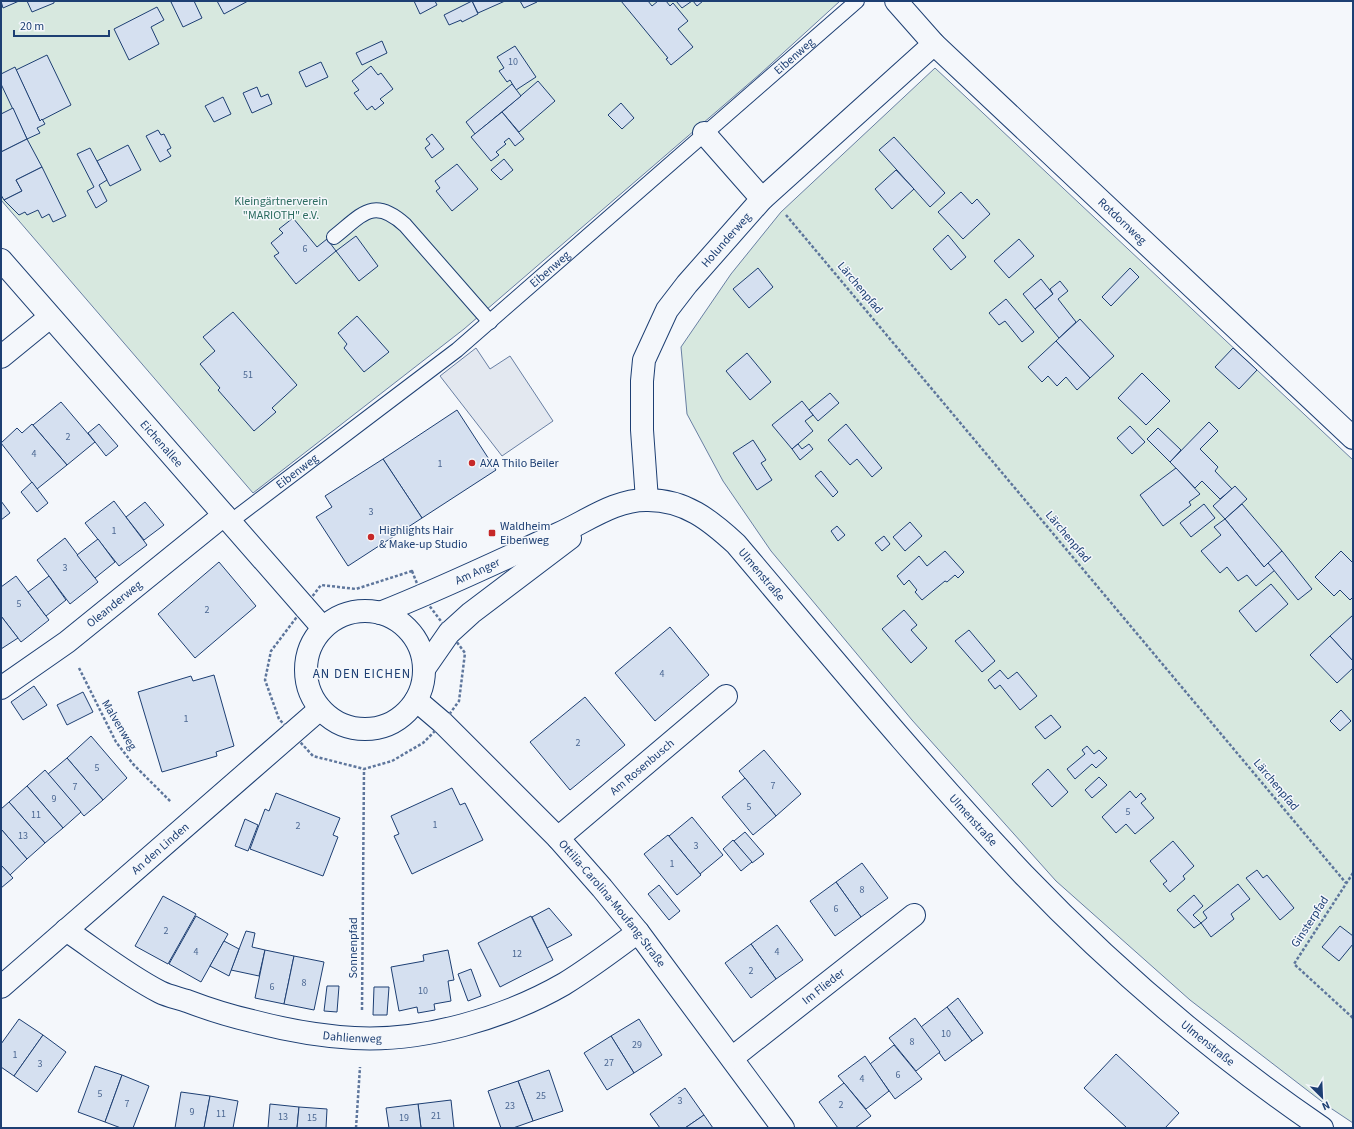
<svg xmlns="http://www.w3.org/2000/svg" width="1354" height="1129" font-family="'Source Sans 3',sans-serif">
<rect width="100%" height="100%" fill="#f4f7fb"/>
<g fill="#d7e8df" stroke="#687fa3">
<path d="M1,1H840L760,74L464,329L253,493L1,200Z"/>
<path d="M935,68L1353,460V1123L1329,1107L1190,1000L1056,881L912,720L771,551L723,481L687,414L681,347L731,274L781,212Z"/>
</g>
<path fill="#e3e8f0" stroke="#687fa3" d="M476,348L490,369L510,356L553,421L502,456L440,376Z"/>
<g fill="#d5e0f0" stroke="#1d3f73">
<path d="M1,1H19L3,8Z"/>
<path d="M27,1H54V3L32,12Z"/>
<path d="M174,1H194L202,18L183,27L171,2Z"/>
<path d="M217,1H248L224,14Z"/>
<path d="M414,1H435L437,5L420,14Z"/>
<path d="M472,1H505L478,13Z"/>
<path d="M472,1L478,14L462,22L461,20L449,25L444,15Z"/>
<path d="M520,1H537V2L524,8Z"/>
<path d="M621,1H648L652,6L658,1H666L670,6L673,3L688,21L678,29L693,47L671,65L666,59L668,58Z"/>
<path d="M676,1H692L682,8Z"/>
<path d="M693,1H703L697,6Z"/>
<path d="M157,7L164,20L151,27L159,44L129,60L114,29Z"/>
<path d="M382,41L387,53L362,65L356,53Z"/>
<path d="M515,46L536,77L516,90L510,80L507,82L499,71L504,68L497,57Z"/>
<path d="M47,55L71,105L40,121L16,70Z"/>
<path d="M321,62L328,77L306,87L299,72Z"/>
<path d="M371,66L378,75L381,73L393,89L380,99L384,103L375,110L372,106L367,110L354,93L359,90L352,81Z"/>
<path d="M15,67L40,121L42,119L45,124L37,128L40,133L27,139L1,84V74Z"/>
<path d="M538,81L555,101L519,132L502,112Z"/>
<path d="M512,84L521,96L475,134L466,122Z"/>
<path d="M257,87L261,97L268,94L272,104L252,113L243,93Z"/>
<path d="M223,97L231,114L214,122L205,106Z"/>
<path d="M621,103L634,118L622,129L608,115Z"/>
<path d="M13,108L27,139L1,152V114Z"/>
<path d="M502,112L524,139L515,146L509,138L504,142L506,144L496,152L499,155L491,161L471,137Z"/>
<path d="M158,130L161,135L164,134L171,148L167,150L171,156L160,162L146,136Z"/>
<path d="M432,134L444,149L432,158L425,148L430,144L426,139Z"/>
<path d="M894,137L945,193L930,207L879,150Z"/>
<path d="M27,139L42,167L16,180L22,191L4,200L1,195V152Z"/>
<path d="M128,145L141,170L110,186L97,161Z"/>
<path d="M90,148L107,180L99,185L107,201L96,208L87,191L94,187L77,154Z"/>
<path d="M504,159L513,170L501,180L491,170Z"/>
<path d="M457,164L478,189L452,211L436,191L440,188L435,181Z"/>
<path d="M42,167L66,216L53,222L49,214L42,218L38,210L27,215L25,212L19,215L4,200L22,191L16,180Z"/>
<path d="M896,170L914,189L892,209L875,189Z"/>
<path d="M961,192L972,204L977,199L990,214L963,239L938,212Z"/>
<path d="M293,218L317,247L327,239L336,251L296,284L274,256L279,253L271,243L283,233L279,229Z"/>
<path d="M948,235L966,257L951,270L933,249Z"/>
<path d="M356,236L378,266L359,281L336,251Z"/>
<path d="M1019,239L1034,256L1009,278L994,261Z"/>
<path d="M758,268L773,287L749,308L733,289Z"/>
<path d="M1130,268L1139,277L1111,306L1102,297Z"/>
<path d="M1041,279L1053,294L1035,309L1023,294Z"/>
<path d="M1060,281L1068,291L1058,299L1076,322L1059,338L1035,309L1053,294L1050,289Z"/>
<path d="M1006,299L1034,332L1022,342L1005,321L999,325L989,313Z"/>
<path d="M233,312L297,385L272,408L276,412L254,431L218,390L220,388L200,364L215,351L203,337Z"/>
<path d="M357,316L389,352L364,372L344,348L347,344L338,333Z"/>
<path d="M1080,319L1114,356L1090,378L1056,341Z"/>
<path d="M1056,341L1090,378L1077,390L1066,377L1057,386L1048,376L1042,382L1028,367Z"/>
<path d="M1233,348L1257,370L1239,389L1215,367Z"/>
<path d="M747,353L771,382L750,400L726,371Z"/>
<path d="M1142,373L1170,401L1146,425L1118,398Z"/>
<path d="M830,393L839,403L818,421L809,410Z"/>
<path d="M802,401L813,415L805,421L813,431L792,449L772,425Z"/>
<path d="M61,402L95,442L67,465L33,425Z"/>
<path d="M457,410L496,470L422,518L383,459Z"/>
<path d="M1209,422L1218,431L1200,449L1218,467L1215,471L1232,489L1220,499L1202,481L1195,488L1170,462Z"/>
<path d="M32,424L67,465L37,489L1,443L17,428L22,433Z"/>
<path d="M99,424L118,446L106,456L88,433Z"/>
<path d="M846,424L882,468L872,477L857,459L850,465L828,440Z"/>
<path d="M1130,426L1145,442L1132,454L1117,438Z"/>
<path d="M1158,428L1181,450L1170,462L1147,439Z"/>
<path d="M753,440L766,460L761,463L772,480L757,490L733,453Z"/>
<path d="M798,444L802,449L809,444L813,449L800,460L792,449Z"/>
<path d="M383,459L422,518L348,566L316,517L332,507L325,496Z"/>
<path d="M1176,468L1200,494L1189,502L1191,505L1163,526L1140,495Z"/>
<path d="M821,471L838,492L833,497L815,476Z"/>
<path d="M32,482L48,503L37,512L21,492Z"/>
<path d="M1235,486L1247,499L1225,519L1213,506Z"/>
<path d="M1,501L10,513L1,520Z"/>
<path d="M114,501L147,545L119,566L85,523Z"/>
<path d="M145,502L164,525L144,540L126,517Z"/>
<path d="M1204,504L1215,518L1191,537L1180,523Z"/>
<path d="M1242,504L1282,551L1264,567L1225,519Z"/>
<path d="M1225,519L1264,567L1268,563L1275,570L1256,586L1247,575L1238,581L1227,567L1220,573L1201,551L1221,535L1214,527Z"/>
<path d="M910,522L922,536L905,551L893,537Z"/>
<path d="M837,526L845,535L838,541L831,531Z"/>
<path d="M884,536L890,544L882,551L875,543Z"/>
<path d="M65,538L98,582L70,604L37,560Z"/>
<path d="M98,539L115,562L95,578L77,555Z"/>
<path d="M945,551L964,572L958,578L955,575L947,582L945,581L922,600L915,592L917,590L909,580L904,585L897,576L919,556L927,566Z"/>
<path d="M1282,551L1312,589L1298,600L1268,563Z"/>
<path d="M1341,551L1353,563V597L1350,600L1340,590L1334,596L1315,577Z"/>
<path d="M219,562L256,606L195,658L158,614Z"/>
<path d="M16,576L49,620L21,642L1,616V587Z"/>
<path d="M49,576L66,600L46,616L28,592Z"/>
<path d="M1271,584L1288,604L1256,632L1239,611Z"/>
<path d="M904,610L917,625L911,630L927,648L911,663L882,629Z"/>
<path d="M1353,615V659L1352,660L1330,636Z"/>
<path d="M1,616L18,638L1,649Z"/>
<path d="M670,627L709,675L655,721L615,673Z"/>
<path d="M969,630L995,661L982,672L955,641Z"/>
<path d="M1330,636L1353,661V668L1337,683L1310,655Z"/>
<path d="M1000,670L1008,679L1017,672L1037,696L1020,710L1000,685L995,689L988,680Z"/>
<path d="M214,675L234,746L216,752L217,756L162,772L138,692L191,676L193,681Z"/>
<path d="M34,686L47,705L23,720L11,702Z"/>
<path d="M83,692L93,712L67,725L57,705Z"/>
<path d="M585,697L625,745L570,790L530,742Z"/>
<path d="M1341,710L1351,721L1340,731L1330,721Z"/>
<path d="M1051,715L1061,727L1045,739L1035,727Z"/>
<path d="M91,736L127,778L103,800L67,758Z"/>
<path d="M1087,746L1094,754L1099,750L1107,758L1096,768L1092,764L1075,779L1067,769L1085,754L1082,750Z"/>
<path d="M764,750L801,794L776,816L739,771Z"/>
<path d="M67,758L103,800L84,816L48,774Z"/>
<path d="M1048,769L1068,792L1052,807L1032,784Z"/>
<path d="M45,770L81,812L63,828L27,786Z"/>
<path d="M1099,777L1107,785L1092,798L1085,790Z"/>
<path d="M745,778L776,816L753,835L722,797Z"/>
<path d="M27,786L63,828L45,843L9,802Z"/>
<path d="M452,788L460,805L465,803L483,840L412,874L394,836L399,834L391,816Z"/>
<path d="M1130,791L1136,798L1141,793L1146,799L1141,803L1154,818L1135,834L1126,824L1116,833L1102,817Z"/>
<path d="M276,793L340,818L333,835L338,837L323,876L250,849L265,809L269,811Z"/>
<path d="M9,802L45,843L27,859L1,829V809Z"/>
<path d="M692,817L723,855L700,874L669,836Z"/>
<path d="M245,819L258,825L248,851L235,846Z"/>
<path d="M1,829L27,859L10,875L1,865Z"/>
<path d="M745,832L764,854L752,863L734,841Z"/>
<path d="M668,835L701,875L677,895L644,854Z"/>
<path d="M733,840L752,862L741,871L723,849Z"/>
<path d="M1173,841L1194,866L1183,876L1185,879L1170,892L1163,884L1167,881L1150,861Z"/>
<path d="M862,863L888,898L861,917L836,882Z"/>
<path d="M1,865L13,878L1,888Z"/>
<path d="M1257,870L1263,878L1267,875L1294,908L1280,920L1246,878Z"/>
<path d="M836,882L861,917L835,936L810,901Z"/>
<path d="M1238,884L1250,899L1231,914L1234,919L1211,937L1201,923L1207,918L1203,912Z"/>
<path d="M659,885L680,911L669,920L648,894Z"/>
<path d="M1194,895L1203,906L1193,915L1201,923L1194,928L1177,910Z"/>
<path d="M163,896L196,914L168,964L135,946Z"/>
<path d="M549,908L572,935L547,948L532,917Z"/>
<path d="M196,916L228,934L201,982L169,964Z"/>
<path d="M531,916L553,960L500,987L478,943Z"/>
<path d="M777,925L803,960L776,979L751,944Z"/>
<path d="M1340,926L1353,936V944L1339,961L1322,947Z"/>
<path d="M246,931L255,933L252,947L265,950L259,976L231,970Z"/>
<path d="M224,941L239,949L229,976L210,966Z"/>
<path d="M751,944L776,979L751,998L725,963Z"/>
<path d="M265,950L294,956L284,1004L255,998Z"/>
<path d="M448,950L454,980L448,981L451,1001L434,1004L435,1010L418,1013L417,1007L399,1011L391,967L424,961L423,955Z"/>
<path d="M294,956L324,962L314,1010L284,1004Z"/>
<path d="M471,969L481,996L468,1001L458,974Z"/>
<path d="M327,986H339L337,1012L324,1011Z"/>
<path d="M374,987H389L387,1015H373Z"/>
<path d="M958,998L983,1033L972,1041L947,1007Z"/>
<path d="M947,1007L972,1041L945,1061L921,1027Z"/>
<path d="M915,1018L940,1052L916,1071L889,1038Z"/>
<path d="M19,1019L43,1035L14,1076L1,1067V1044Z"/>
<path d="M639,1019L662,1055L634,1073L611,1036Z"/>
<path d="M43,1035L66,1052L37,1092L14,1076Z"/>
<path d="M611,1036L634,1073L607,1090L584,1053Z"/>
<path d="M894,1045L922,1079L895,1099L870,1064Z"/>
<path d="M1116,1054L1179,1113L1165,1128H1127L1084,1088Z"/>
<path d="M865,1056L889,1091L866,1109L838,1076Z"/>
<path d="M95,1066L122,1075L105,1122L78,1112Z"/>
<path d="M549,1070L563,1111L533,1121L518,1081Z"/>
<path d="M122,1075L149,1086L133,1128H121L105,1122Z"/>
<path d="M518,1081L533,1121L513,1128H501L488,1091Z"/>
<path d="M844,1083L871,1116L855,1128H838L819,1102Z"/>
<path d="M685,1088L704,1115L685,1128H660L650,1114Z"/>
<path d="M181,1092L210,1096L204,1128H175Z"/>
<path d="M210,1096L238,1101L233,1128H204Z"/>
<path d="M451,1100L454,1128H421L418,1104Z"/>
<path d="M270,1104L299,1107L297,1128H268Z"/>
<path d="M418,1104L421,1128H389L386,1108Z"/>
<path d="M299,1107L327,1109L326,1128H297Z"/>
<path d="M704,1115L713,1128H685Z"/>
</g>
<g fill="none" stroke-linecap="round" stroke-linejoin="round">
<g stroke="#1d3f73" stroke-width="16">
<g id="lane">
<path d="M334,237C362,215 373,196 405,225L490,322"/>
<path id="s1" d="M230,522L457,350L857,1"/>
</g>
</g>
<g stroke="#1d3f73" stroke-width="24">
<g id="street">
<path id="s2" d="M896,1L934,44L1353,438"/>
<path d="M704,133L762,199"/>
<path id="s3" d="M1,260L323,628"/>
<path d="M1,357L50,317"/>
<path id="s4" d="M647,500L642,430V381L644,360L667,310L687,284L762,199L934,44"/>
<circle cx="365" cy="670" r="59"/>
<path id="s5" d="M380,613C441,589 499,561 558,534C587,521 616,499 648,500C685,500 710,520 736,544C830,655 923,768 1023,874C1113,968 1215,1055 1322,1128"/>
<path d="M424,669L449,633L471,613L570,538"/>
<path id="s6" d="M1,688L67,642L224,515"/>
<path id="s7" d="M416,700L443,723L558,838L602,888L638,932L783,1128"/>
<path id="s8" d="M558,838L726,696"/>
<path id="s9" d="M66,930C97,951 127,975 160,992C168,996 178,998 187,1001C208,1009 230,1016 252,1021C286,1030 320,1036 354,1038C423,1042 505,1018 564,984C590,968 614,950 638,932"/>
<path id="s10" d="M1,987L320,709"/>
<path id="s11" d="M732,1058L914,915"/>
</g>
</g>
<g stroke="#5e769c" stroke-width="2.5" stroke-dasharray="3 2" stroke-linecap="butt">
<path d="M786,215L1346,883"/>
<path d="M412,571L422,596L465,653L459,701L443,723L423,743L392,761L364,769L313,756L279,719L265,680L271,651L321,585L356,589Z"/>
<path d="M79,668L116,742L133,764L171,802"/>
<path d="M1353,873L1294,964L1353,1018"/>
<path d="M362,1010L364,769"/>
<path d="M356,1128L360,1067"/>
</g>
<use href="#lane" stroke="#f4f7fb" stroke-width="14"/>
<use href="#street" stroke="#f4f7fb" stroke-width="22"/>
</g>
<g fill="#c62828" stroke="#f4f7fb" stroke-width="1.5">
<circle cx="472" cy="463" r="4"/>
<rect x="488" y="529" width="8" height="8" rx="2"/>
<circle cx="371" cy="537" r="4"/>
</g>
<g text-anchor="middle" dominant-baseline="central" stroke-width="3" stroke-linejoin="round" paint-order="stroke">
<g font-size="10" fill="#4b6792">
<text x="513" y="62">10</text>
<text x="305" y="249">6</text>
<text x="248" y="375">51</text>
<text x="68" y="437">2</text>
<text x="34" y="454">4</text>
<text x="440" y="464">1</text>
<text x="371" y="512">3</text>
<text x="114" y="531">1</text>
<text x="65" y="568">3</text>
<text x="19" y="604">5</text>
<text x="207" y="610">2</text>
<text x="662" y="674">4</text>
<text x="186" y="719">1</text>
<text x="578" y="743">2</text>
<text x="97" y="768">5</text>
<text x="773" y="786">7</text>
<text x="75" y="787">7</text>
<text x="54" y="799">9</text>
<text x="749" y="807">5</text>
<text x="1128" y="812">5</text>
<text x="36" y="815">11</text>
<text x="435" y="825">1</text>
<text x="298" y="826">2</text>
<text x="23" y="836">13</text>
<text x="696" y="846">3</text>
<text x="672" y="864">1</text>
<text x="862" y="890">8</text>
<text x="836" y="909">6</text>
<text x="166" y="931">2</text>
<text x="196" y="952">4</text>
<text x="777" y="952">4</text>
<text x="517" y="954">12</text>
<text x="751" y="971">2</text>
<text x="304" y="983">8</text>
<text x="272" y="987">6</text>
<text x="423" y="991">10</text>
<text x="946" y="1034">10</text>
<text x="912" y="1042">8</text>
<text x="637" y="1045">29</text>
<text x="15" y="1055">1</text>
<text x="609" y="1063">27</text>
<text x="40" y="1064">3</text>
<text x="898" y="1075">6</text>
<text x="862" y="1079">4</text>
<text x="100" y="1094">5</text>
<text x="541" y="1096">25</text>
<text x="680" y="1101">3</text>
<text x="127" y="1104">7</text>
<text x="841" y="1105">2</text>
<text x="510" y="1106">23</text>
<text x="192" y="1112">9</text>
<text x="221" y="1114">11</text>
<text x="436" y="1116">21</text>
<text x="283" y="1117">13</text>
<text x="312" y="1118">15</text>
<text x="404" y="1118">19</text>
</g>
<g font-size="12" fill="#1d3f73" stroke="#f4f7fb">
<text stroke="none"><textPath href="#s1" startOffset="732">Eibenweg</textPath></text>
<text stroke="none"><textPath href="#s2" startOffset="316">Rotdornweg</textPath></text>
<text stroke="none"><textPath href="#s4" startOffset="287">Holunderweg</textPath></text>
<text stroke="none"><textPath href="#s1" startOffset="408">Eibenweg</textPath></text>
<text transform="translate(860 288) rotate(50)">Lärchenpfad</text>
<text stroke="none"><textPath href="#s3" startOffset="244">Eichenallee</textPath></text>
<text stroke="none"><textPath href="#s1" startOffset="84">Eibenweg</textPath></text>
<text transform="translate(1068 537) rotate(50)">Lärchenpfad</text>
<text stroke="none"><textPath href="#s5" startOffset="106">Am Anger</textPath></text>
<text stroke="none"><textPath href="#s5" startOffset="433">Ulmenstraße</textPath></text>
<text stroke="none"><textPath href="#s6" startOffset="141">Oleanderweg</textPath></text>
<text transform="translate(119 725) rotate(59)">Malvenweg</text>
<text stroke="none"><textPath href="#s8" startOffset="110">Am Rosenbusch</textPath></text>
<text transform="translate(1276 785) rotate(50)">Lärchenpfad</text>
<text stroke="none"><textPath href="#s5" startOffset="757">Ulmenstraße</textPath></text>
<text stroke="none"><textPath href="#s10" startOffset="211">An den Linden</textPath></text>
<text stroke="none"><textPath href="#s7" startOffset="283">Ottilia-Carolina-Moufang-Straße</textPath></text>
<text transform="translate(1310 922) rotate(-57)">Ginsterpfad</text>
<text transform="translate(353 948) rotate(-90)">Sonnenpfad</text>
<text stroke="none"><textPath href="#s11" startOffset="116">Im Flieder</textPath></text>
<text stroke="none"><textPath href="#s9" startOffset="311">Dahlienweg</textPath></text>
<text stroke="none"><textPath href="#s5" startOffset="1081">Ulmenstraße</textPath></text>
</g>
<g font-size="12" fill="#2c6c60" stroke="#f4f7fb">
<text x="281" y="201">Kleingärtnerverein<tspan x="281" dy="14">"MARIOTH" e.V.</tspan></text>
</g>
<g font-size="12" fill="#1d3f73" stroke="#f4f7fb" text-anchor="start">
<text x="480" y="463">AXA Thilo Beiler</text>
<text x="500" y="526">Waldheim<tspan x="500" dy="14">Eibenweg</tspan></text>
<text x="379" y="530">Highlights Hair<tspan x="379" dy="14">&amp; Make-up Studio</tspan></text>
</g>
<g font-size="13" letter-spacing="1" fill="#1d3f73" stroke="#f4f7fb">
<text x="362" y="674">AN DEN EICHEN</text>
</g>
</g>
<rect width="1354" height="1129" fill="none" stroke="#1d3f73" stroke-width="4"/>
<g transform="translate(1322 1097) rotate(156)" stroke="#f4f7fb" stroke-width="3" paint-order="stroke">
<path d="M0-3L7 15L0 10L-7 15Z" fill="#1d3f73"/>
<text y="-6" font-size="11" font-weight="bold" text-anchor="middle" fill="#1d3f73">N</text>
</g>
<path d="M14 30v6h95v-6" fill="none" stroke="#1d3f73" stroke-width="2"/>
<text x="20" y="30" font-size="12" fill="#1d3f73" stroke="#f4f7fb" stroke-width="3" paint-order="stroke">20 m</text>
</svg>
